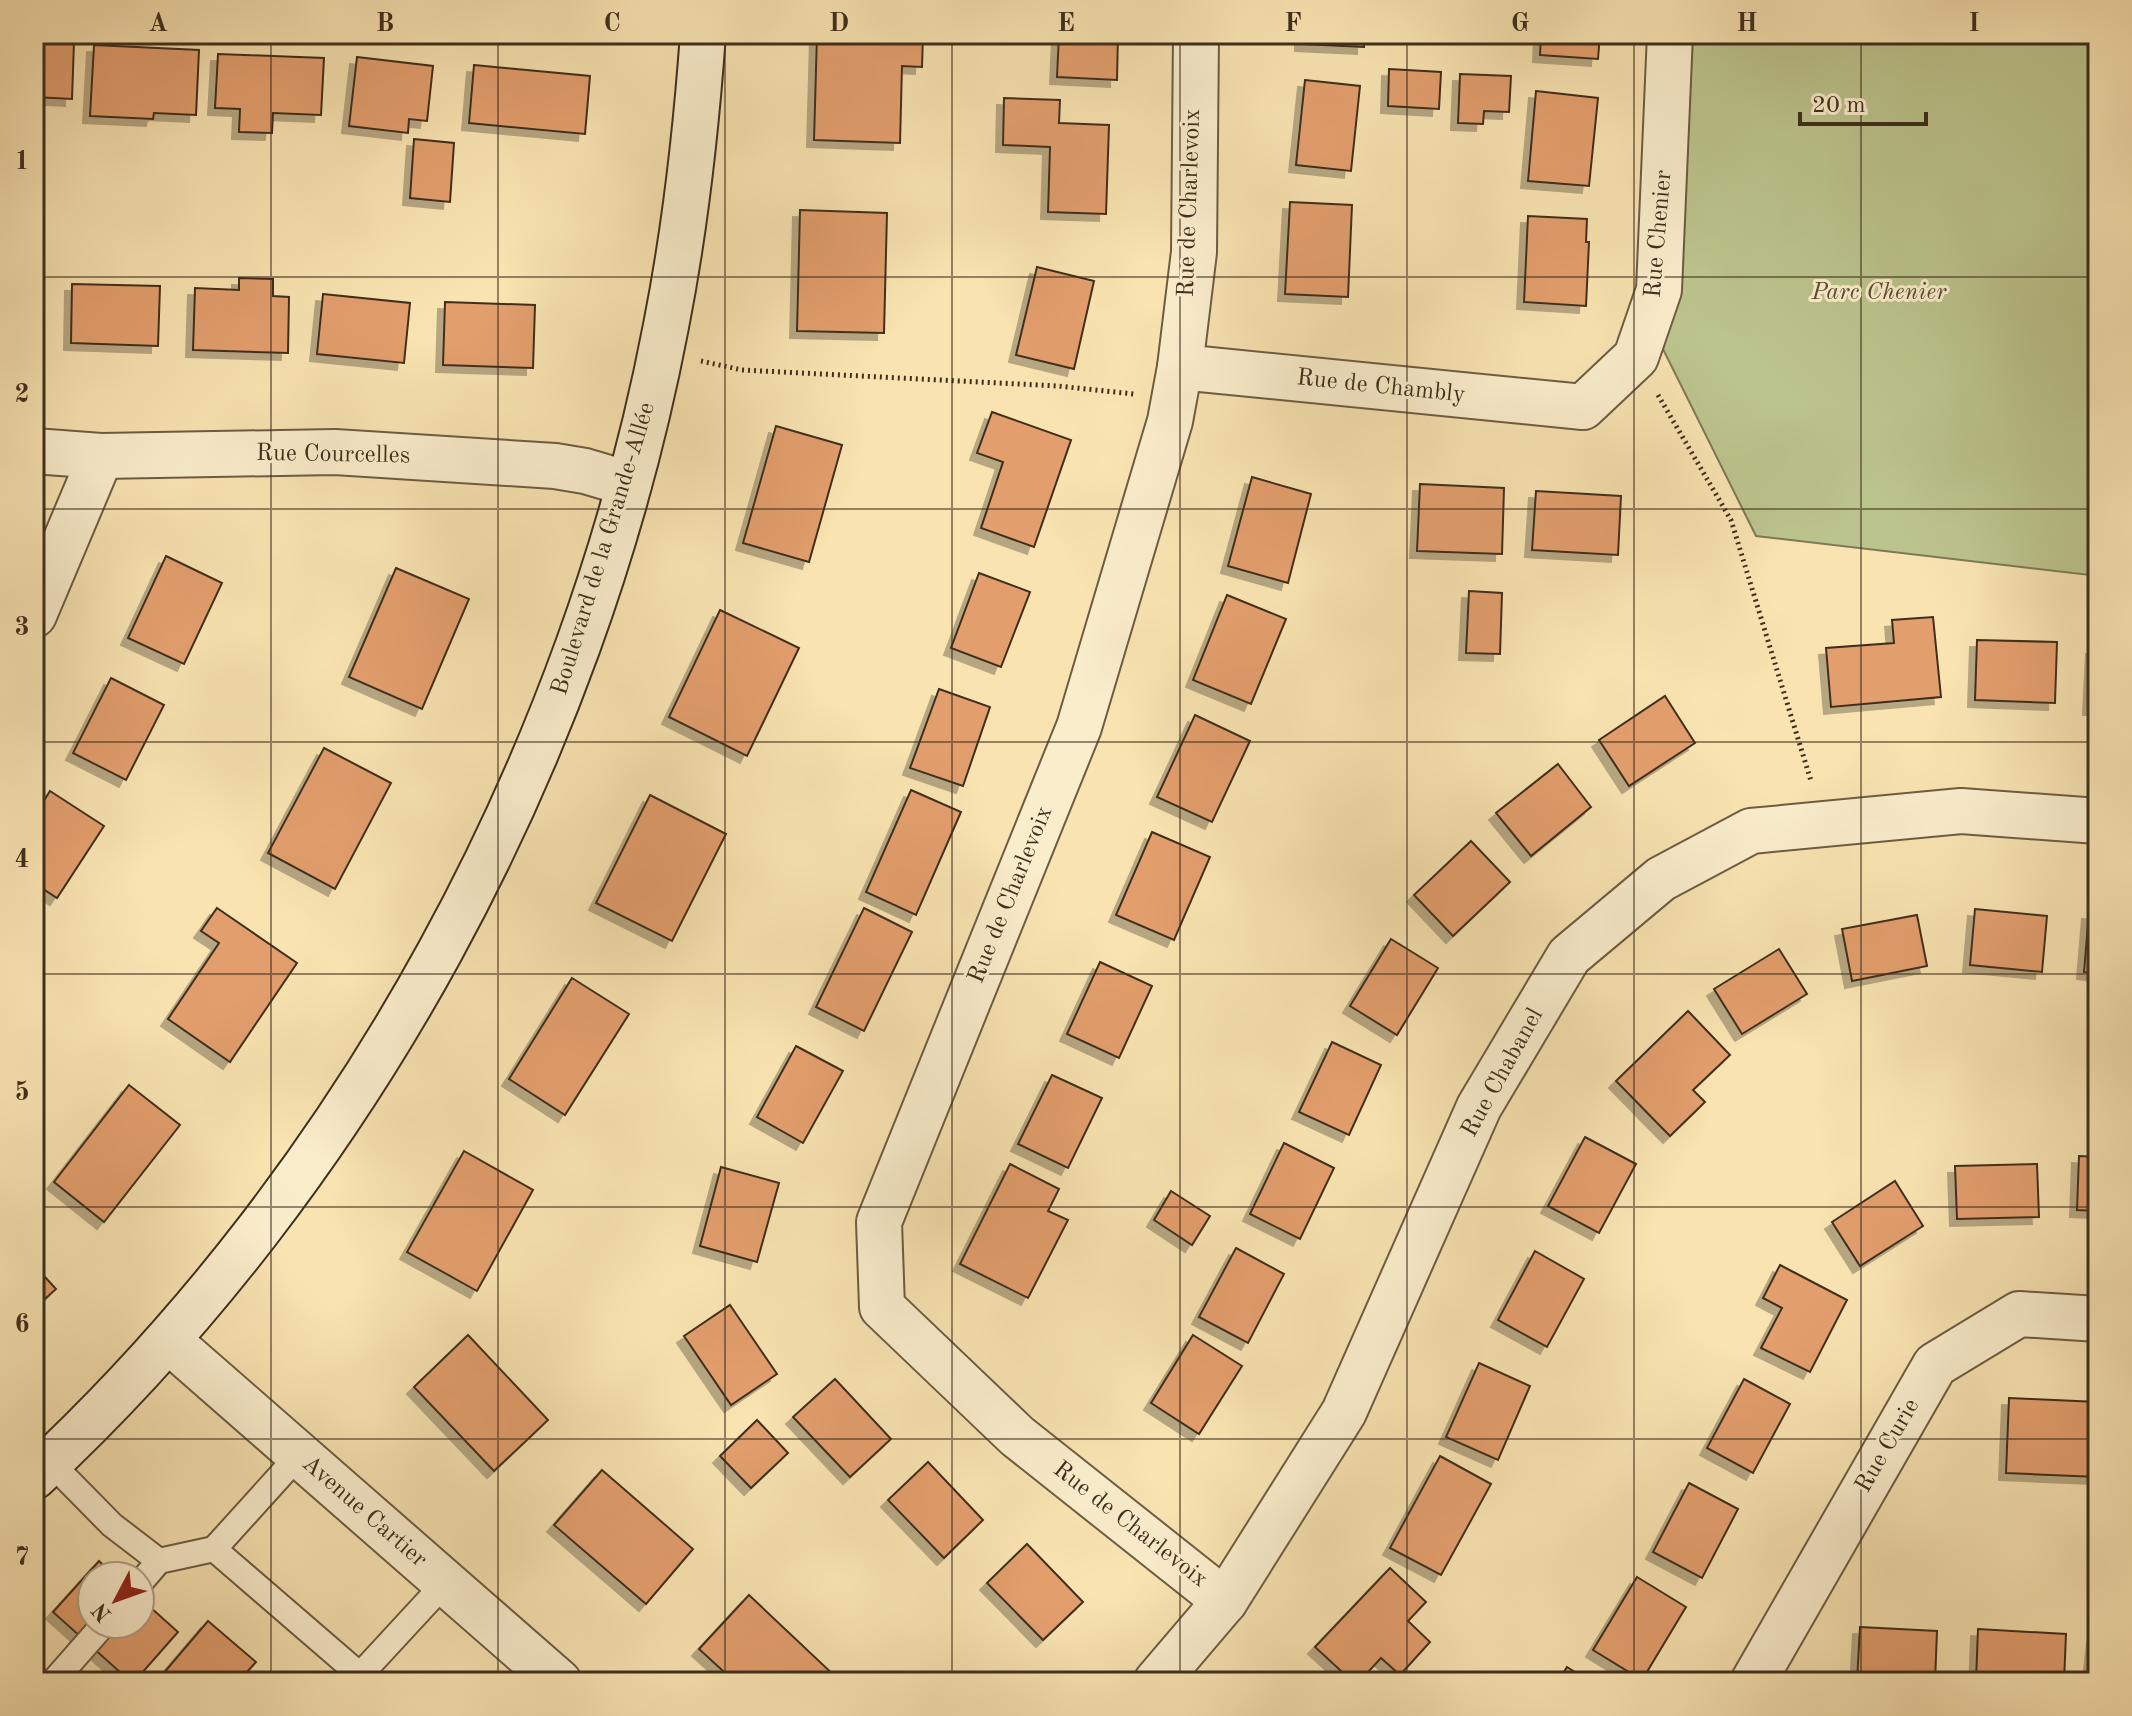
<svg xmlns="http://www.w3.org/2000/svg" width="2132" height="1716" font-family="'Old Standard TT',serif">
<defs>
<filter id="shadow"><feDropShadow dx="-7" dy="7" stdDeviation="0" flood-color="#0004"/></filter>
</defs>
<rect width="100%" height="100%" fill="#f8e3b1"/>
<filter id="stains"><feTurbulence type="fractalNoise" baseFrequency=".0025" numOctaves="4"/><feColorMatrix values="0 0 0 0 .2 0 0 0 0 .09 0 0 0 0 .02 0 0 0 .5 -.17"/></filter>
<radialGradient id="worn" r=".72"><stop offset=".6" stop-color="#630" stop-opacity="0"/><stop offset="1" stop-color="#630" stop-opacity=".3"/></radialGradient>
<path fill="#bcc48d" stroke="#7e7a55" stroke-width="2" d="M1671,34H2098V576L1756,536L1659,341Z"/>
<g fill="#e39e6d" stroke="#3f2f1d" stroke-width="2" filter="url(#shadow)">
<path d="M817,34H923L922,67L902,66L900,143L814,140Z"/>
<path d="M1059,34H1118L1117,80L1057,77Z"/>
<path d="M1302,34H1364V47L1302,44Z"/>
<path d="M1541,34H1600L1598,59L1540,55Z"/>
<path d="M34,40L74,42L72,99L34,97Z"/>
<path d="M94,45L199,50L196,115L154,113L153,119L90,116Z"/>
<path d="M218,54L324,58L321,115L273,113L272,133L239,132L240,109L215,108Z"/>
<path d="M357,57L433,66L427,121L409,119L408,133L349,126Z"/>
<path d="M474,65L590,76L585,134L469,123Z"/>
<path d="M1389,69L1441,72L1439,109L1388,106Z"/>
<path d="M1460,74L1511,76L1509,112L1484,111L1483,124L1458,123Z"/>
<path d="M1305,80L1360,86L1351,171L1296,165Z"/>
<path d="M1536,91L1598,98L1589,186L1528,181Z"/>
<path d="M1004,98L1060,100L1059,123L1109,125L1106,214L1048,212L1050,147L1003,145Z"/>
<path d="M414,139L454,143L450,202L410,198Z"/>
<path d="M1290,202L1352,205L1348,297L1285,294Z"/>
<path d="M800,210L887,213L884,333L797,331Z"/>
<path d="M1528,216L1587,219L1586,242H1589L1586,306L1524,302Z"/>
<path d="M1037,267L1094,281L1074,369L1016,355Z"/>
<path d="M239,278L273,279V296L289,297L288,353L193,350L195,288L239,290Z"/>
<path d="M72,284L160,286L158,346L71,343Z"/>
<path d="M323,294L410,303L404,363L317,354Z"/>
<path d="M445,302L535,305L533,368L443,365Z"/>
<path d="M992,412L1071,440L1034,547L981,528L1003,462L977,453Z"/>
<path d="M776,426L842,445L809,562L743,543Z"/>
<path d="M1252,477L1311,494L1288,583L1228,566Z"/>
<path d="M1420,484L1504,488L1502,554L1417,551Z"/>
<path d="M1536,491L1621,496L1618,555L1532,550Z"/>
<path d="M166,556L222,583L184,664L128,638Z"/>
<path d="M396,568L469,599L422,709L349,677Z"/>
<path d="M979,573L1030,592L1001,667L951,648Z"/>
<path d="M1469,591L1502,593L1500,654L1466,653Z"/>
<path d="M1227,595L1286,619L1251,704L1193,680Z"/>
<path d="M720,610L799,648L747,756L669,717Z"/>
<path d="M1933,617L1941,697L1831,707L1826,648L1894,643L1892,620Z"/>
<path d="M1977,640L2057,642L2055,703L1975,700Z"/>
<path d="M2093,647H2098V708H2090Z"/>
<path d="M111,678L164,705L126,780L73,753Z"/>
<path d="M939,689L990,707L963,786L910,768Z"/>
<path d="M1665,696L1695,743L1629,786L1599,740Z"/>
<path d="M1195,715L1250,741L1212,822L1157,797Z"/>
<path d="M324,748L391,783L335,889L268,853Z"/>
<path d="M1558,764L1591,807L1531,856L1496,813Z"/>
<path d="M911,790L961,812L916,915L866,892Z"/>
<path d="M50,791L104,826L57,898L34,883V816Z"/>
<path d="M650,795L726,834L672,941L596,903Z"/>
<path d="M1152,832L1210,857L1174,940L1116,915Z"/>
<path d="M1471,841L1510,882L1453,936L1414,895Z"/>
<path d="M217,908L297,963L230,1062L168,1019L219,943L201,931Z"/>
<path d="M864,908L912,932L864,1031L816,1007Z"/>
<path d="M1975,909L2047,916L2042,972L1970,965Z"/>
<path d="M2089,912L2098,913V974L2084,972Z"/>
<path d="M1917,915L1927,966L1852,981L1842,929Z"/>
<path d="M1391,939L1438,968L1397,1035L1350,1006Z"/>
<path d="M1779,949L1807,994L1742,1034L1714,989Z"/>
<path d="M1100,962L1152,986L1119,1058L1067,1034Z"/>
<path d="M572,978L629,1014L565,1115L509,1079Z"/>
<path d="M1688,1011L1730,1055L1693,1090L1705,1102L1670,1136L1616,1081Z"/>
<path d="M1332,1042L1381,1065L1349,1135L1299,1112Z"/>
<path d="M796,1046L843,1071L803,1143L757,1117Z"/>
<path d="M1052,1075L1102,1098L1068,1168L1018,1144Z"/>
<path d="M129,1085L180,1125L104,1222L54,1182Z"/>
<path d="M1585,1137L1636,1164L1599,1233L1548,1206Z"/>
<path d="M1284,1143L1334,1168L1300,1239L1250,1214Z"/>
<path d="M464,1151L533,1190L477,1291L407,1252Z"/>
<path d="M2079,1156L2098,1157V1211L2077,1210Z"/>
<path d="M1010,1164L1059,1189L1048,1211L1068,1220L1028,1298L960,1264Z"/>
<path d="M2037,1164L2039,1217L1957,1219L1955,1166Z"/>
<path d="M721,1167L779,1183L757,1262L700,1246Z"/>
<path d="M1895,1181L1923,1226L1860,1266L1832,1222Z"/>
<path d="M1171,1191L1210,1216L1192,1245L1154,1220Z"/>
<path d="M1236,1248L1284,1274L1248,1343L1199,1317Z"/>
<path d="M1535,1251L1584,1279L1547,1347L1498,1320Z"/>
<path d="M34,1265L56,1289L34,1309Z"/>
<path d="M1780,1265L1847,1300L1810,1372L1761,1348L1782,1308L1763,1298Z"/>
<path d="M730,1305L777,1374L731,1405L684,1336Z"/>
<path d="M468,1335L548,1420L494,1471L414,1387Z"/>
<path d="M1193,1335L1242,1366L1199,1434L1151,1403Z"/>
<path d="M1479,1363L1530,1386L1498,1460L1446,1437Z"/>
<path d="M835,1379L891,1439L850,1477L793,1417Z"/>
<path d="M1744,1379L1790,1404L1753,1473L1707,1448Z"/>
<path d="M2009,1398L2098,1402V1477L2006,1473Z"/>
<path d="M757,1420L788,1453L751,1488L720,1456Z"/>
<path d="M1440,1456L1491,1484L1441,1575L1390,1548Z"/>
<path d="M928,1462L983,1520L944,1558L888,1500Z"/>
<path d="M602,1470L693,1549L646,1604L554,1525Z"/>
<path d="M1689,1483L1738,1509L1702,1578L1653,1552Z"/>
<path d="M1027,1544L1083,1602L1043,1640L987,1583Z"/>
<path d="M99,1561L115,1576H92V1624H140V1598L178,1632L134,1682H131L53,1612Z"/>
<path d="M1390,1568L1426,1602L1408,1621L1430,1642L1400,1675L1381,1658L1359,1682H1353L1315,1647Z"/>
<path d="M1637,1577L1686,1607L1642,1680L1593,1650Z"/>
<path d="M749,1595L837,1678L834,1682H735L699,1649Z"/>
<path d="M208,1621L256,1662L238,1682H156Z"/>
<path d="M1860,1627L1937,1631L1935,1682L1857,1681Z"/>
<path d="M1978,1629L2066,1634L2064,1682L1976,1681Z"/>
<path d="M2094,1636L2098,1637V1682H2089Z"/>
<path d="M1567,1667L1591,1682H1558Z"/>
</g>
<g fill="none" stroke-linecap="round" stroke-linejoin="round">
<g stroke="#6d5c42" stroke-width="28">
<g id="lane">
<path d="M299,1455L214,1549L360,1675"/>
<path d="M50,1462L112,1525L159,1561"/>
<path d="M140,1583L159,1561L214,1549"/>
<path d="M53,1682L104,1624"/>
<path d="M358,1682L360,1675L445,1583"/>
</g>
</g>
<g stroke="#6d5c42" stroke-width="48">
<g id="street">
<path d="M1196,34L1194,252L1180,367L1170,421L1079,727L879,1222L882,1307L1017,1436L1225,1601"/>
<path d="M1180,367L1583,407L1636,357L1659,290L1670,34"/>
<path d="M34,451L101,456L335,452L555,466L585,471L629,484"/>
<path d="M34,615L101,456"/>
<path d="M169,1341L559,1682"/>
<path d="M1156,1682L1225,1601L1344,1412L1479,1107L1569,956L1661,879L1751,831L1961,811L2098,821"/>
<path d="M1753,1682L1935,1365L2019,1314L2098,1319"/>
</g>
</g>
<g stroke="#3f2f1d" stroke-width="48">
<path id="secondary" d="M34,1477C357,1176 583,760 666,326C685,230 696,132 703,34"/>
</g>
<g stroke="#3f2f1d" stroke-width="5" stroke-dasharray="2 4" stroke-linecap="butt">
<path d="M701,361L742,370L1058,386L1134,394"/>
<path d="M1658,395L1731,520L1811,781"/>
</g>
<use href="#lane" stroke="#faedcc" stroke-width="24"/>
<use href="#street" stroke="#faedcc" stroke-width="44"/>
<use href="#secondary" stroke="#faedcc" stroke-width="44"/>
</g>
<path fill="none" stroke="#3f2f1d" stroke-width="2" stroke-opacity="0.55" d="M271,34V1682M498,34V1682M725,34V1682M952,34V1682M1180,34V1682M1407,34V1682M1634,34V1682M1861,34V1682M34,277H2098M34,509H2098M34,742H2098M34,974H2098M34,1207H2098M34,1439H2098"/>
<g text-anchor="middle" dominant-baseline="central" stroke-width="6" stroke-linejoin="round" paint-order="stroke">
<g font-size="24" fill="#3f2f1d" stroke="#faedcc">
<text transform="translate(1190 203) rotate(-88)">Rue de Charlevoix</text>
<text transform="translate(1659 234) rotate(-85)">Rue Chenier</text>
<text transform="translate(1381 387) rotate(6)">Rue de Chambly</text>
<text transform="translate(333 455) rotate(1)">Rue Courcelles</text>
<text transform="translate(604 549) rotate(-73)">Boulevard de la Grande-Allée</text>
<text transform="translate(1011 895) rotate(-68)">Rue de Charlevoix</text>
<text transform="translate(1503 1073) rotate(-61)">Rue Chabanel</text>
<text transform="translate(1888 1446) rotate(-60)">Rue Curie</text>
<text transform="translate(364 1512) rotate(41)">Avenue Cartier</text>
<text transform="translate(1130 1525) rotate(38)">Rue de Charlevoix</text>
</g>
<g font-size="24" font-style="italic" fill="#584d33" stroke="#faedcc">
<text x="1879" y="293">Parc Chenier</text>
</g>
</g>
<rect width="2132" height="1716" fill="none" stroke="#f8e3b1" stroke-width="88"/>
<g transform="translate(116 1600) rotate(229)"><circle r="38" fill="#faedcc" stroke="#afa186" stroke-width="2"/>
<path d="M0-6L14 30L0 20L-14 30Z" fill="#8f2418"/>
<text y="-12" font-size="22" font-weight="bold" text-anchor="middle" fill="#3f2f1d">N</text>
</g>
<path d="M1800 112v12h126v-12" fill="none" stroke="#3f2f1d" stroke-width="4"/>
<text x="1812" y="112" font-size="24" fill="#3f2f1d" stroke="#faedcc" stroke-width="6" paint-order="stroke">20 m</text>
<rect x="44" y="44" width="2044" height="1628" fill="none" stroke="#3f2f1d" stroke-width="3"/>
<g font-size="26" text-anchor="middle" font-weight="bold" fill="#3f2f1d">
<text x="158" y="31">A</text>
<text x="385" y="31">B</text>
<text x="612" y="31">C</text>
<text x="839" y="31">D</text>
<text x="1066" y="31">E</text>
<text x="1293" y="31">F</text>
<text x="1520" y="31">G</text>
<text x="1747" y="31">H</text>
<text x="1974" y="31">I</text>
<text x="22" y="169">1</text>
<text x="22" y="402">2</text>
<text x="22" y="635">3</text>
<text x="22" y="867">4</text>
<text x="22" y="1100">5</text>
<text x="22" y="1332">6</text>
<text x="22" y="1565">7</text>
</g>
<rect width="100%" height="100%" filter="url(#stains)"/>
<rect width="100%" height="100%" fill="url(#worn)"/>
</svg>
